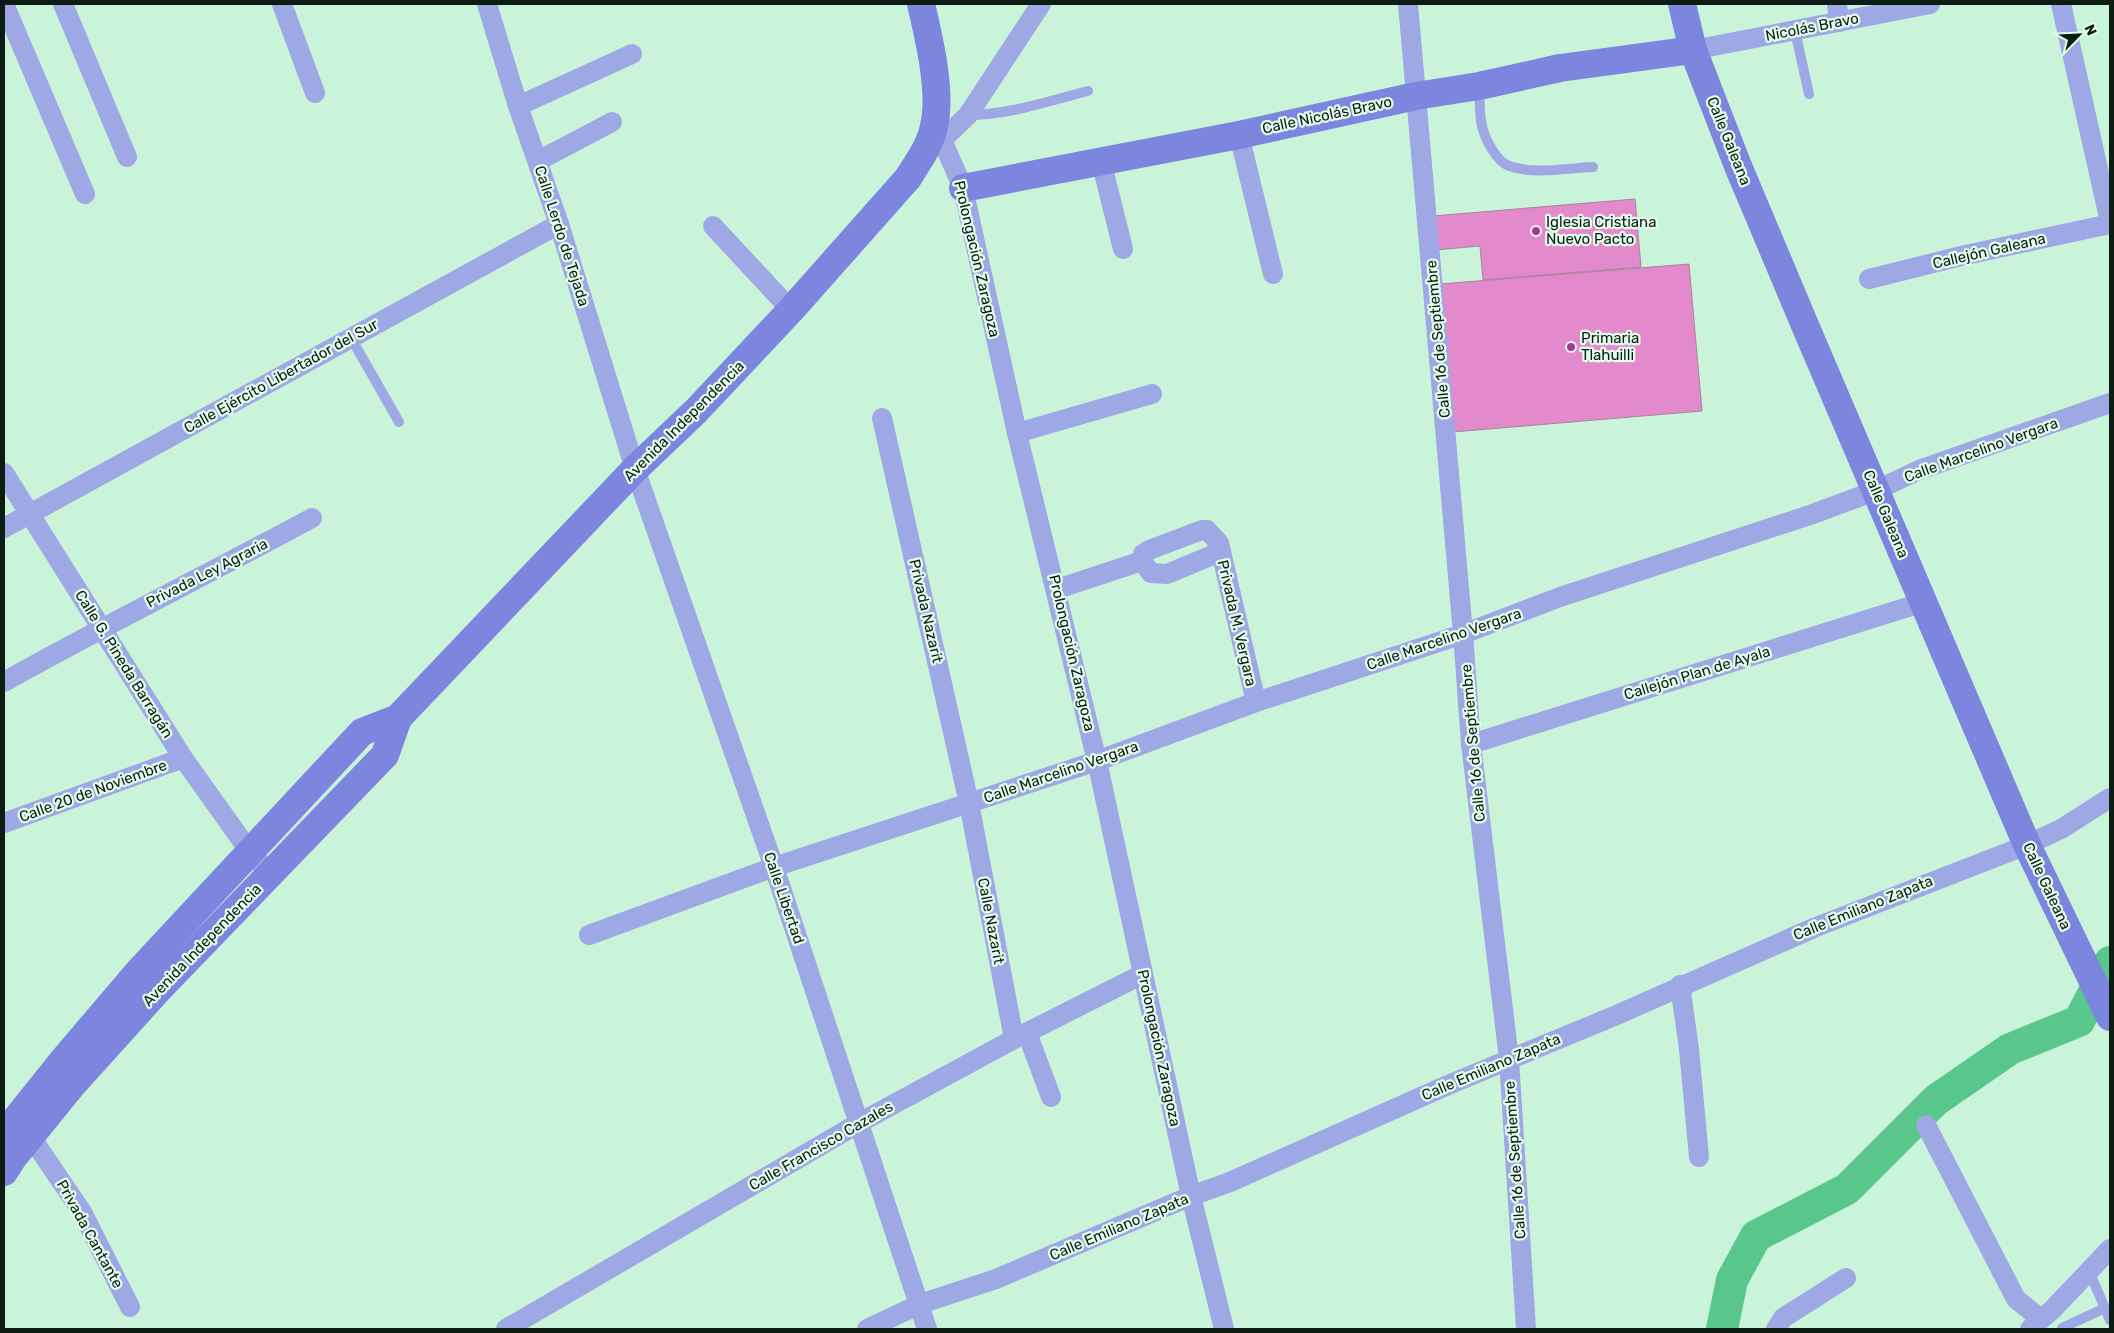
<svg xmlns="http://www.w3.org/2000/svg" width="2114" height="1333" font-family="Rubik,sans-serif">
<rect width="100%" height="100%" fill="#caf4da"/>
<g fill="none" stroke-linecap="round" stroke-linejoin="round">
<path stroke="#59c78c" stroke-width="32" d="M1722,1329L1732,1280L1756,1236L1847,1189L1936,1100L2010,1049L2079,1021L2110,962"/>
</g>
<g fill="#e28acb" stroke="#a7839c">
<path d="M1635,199L1641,267L1483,280L1480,246L1435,250L1433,216Z"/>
<path d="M1689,264L1702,411L1453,432L1440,284Z"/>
</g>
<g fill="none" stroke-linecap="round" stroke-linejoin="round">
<g stroke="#9ea8e4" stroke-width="10">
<path d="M1795,31L1809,94"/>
<path d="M1479,87C1480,100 1479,114 1482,126C1485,139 1496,161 1509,166C1535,175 1567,168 1593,167"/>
<path d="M968,115C1009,115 1048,101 1088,91"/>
<path d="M351,338L399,422"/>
<path d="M2089,1271L2110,1320"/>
<path d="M2062,1328L2105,1308"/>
</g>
<g stroke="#9ea8e4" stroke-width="20">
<path d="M4,4L85,194"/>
<path d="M63,4L127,157"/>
<path d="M282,4L315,93"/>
<path d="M487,4L518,106L559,224L635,469L774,867L927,1329"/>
<path d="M1408,4L1463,634L1471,744L1509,1059L1526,1329"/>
<path d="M1837,4L1839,22"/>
<path d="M2061,4L2110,222"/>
<path d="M1693,50L1930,4"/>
<path d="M518,106L632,54"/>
<path d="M934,128L942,140L963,188L1017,433L1097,761L1191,1196L1224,1329"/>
<path d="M1239,135L1273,274"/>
<path d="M942,140L968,115L1041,4"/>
<path d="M538,161L612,122"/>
<path d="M1101,161L1123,249"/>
<path d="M713,226L791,310"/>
<path d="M1869,279L1961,256L2110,224"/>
<path d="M882,418L969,803L1014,1039"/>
<path d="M1017,433L1152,394"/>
<path d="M4,473L183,758L250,852L270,874"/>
<path d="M4,528L559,224"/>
<path d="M1220,552L1167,574L1151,573L1142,561L1143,554L1149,550L1202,530H1207L1219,543L1256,702"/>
<path d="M1057,589L1142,561"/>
<path d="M4,682C106,625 210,573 312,518"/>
<path d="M1471,744L1924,602"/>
<path d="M4,823L183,758"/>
<path d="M589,935L774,867L1097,761L1256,702L1463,634L1560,597L1810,515L1875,491L1919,470L2110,403"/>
<path d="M1680,985L1689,1049L1699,1157"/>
<path d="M1027,1033L1051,1097"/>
<path d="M1926,1125L2016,1299L2041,1319"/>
<path d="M31,1137L82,1212L130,1307"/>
<path d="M506,1329L859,1123L1014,1039L1143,974"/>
<path d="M867,1329L920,1304L996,1279L1191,1196L1230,1182L1448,1085L1619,1014L1816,927L2027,845L2061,829L2110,798"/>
<path d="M1776,1329L1783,1318L1846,1278"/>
<path d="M2030,1329L2052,1310L2110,1249"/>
</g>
<g stroke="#7c86df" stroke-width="28">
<path d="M1682,4L1693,50L1738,166L1807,330L2027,845L2110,1017"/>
<path d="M963,188L1239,135L1416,96L1479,86L1560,68L1693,50"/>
<path d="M4,1134L64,1059L139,971L362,732L398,718L635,469L696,411L791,310L908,178C918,162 931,144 934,126C942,92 929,38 921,4"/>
<path d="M4,1172L13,1158L74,1083L158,990L385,755L398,718"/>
</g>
</g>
<g fill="#a83691" stroke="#e4fded" stroke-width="2">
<circle cx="1536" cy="231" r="5"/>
<circle cx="1571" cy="347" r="5"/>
</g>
<g text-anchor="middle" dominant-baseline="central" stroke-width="4.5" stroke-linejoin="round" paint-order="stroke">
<g font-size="15" fill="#0c1c12" stroke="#e4fded">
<text transform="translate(1812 27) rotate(-11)">Nicolás Bravo</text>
<text transform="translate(1327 115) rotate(-12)">Calle Nicolás Bravo</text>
<text transform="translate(1729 141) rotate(68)">Calle Galeana</text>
<text transform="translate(562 236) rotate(72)">Calle Lerdo de Tejada</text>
<text transform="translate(1989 251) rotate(-13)">Callejón Galeana</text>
<text transform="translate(977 259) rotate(77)">Prolongación Zaragoza</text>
<text transform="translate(1438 339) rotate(-95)">Calle 16 de Septiembre</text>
<text transform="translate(281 376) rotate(-29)">Calle Ejército Libertador del Sur</text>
<text transform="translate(684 421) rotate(-45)">Avenida Independencia</text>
<text transform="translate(1981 450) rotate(-20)">Calle Marcelino Vergara</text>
<text transform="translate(1886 514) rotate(67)">Calle Galeana</text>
<text transform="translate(207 573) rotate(-27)">Privada Ley Agraria</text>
<text transform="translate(926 611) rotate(77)">Privada Nazarit</text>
<text transform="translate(1237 623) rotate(77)">Privada M. Vergara</text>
<text transform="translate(1444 639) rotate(-19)">Calle Marcelino Vergara</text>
<text transform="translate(1072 653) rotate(77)">Prolongación Zaragoza</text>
<text transform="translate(124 664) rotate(58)">Calle G. Pineda Barragán</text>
<text transform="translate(1697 673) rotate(-17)">Callejón Plan de Ayala</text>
<text transform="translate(1473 743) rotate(-95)">Calle 16 de Septiembre</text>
<text transform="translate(1061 772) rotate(-19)">Calle Marcelino Vergara</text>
<text transform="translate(93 791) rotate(-20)">Calle 20 de Noviembre</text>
<text transform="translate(2047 886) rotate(65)">Calle Galeana</text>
<text transform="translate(784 898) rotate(71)">Calle Libertad</text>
<text transform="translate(1863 908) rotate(-22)">Calle Emiliano Zapata</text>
<text transform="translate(991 921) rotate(79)">Calle Nazarit</text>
<text transform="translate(202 945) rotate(-46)">Avenida Independencia</text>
<text transform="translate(1159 1048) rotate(78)">Prolongación Zaragoza</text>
<text transform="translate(1491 1067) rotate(-23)">Calle Emiliano Zapata</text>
<text transform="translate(821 1146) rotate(-30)">Calle Francisco Cazales</text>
<text transform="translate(1515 1160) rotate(-94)">Calle 16 de Septiembre</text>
<text transform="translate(1119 1227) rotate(-23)">Calle Emiliano Zapata</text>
<text transform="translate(90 1234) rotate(61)">Privada Cantante</text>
</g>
<g font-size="15" fill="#0c1c12" stroke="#e4fded" text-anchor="start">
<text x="1546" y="222">Iglesia Cristiana<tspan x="1546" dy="17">Nuevo Pacto</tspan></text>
<text x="1581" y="338">Primaria<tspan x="1581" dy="17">Tlahuilli</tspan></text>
</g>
</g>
<rect width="2114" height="1333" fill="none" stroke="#0c1c12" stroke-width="10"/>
<g transform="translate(2079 35) rotate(66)" stroke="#e4fded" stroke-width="4" paint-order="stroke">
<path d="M0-4L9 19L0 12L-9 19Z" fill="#0c1c12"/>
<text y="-8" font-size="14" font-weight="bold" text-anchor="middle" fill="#0c1c12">N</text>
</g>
</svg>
